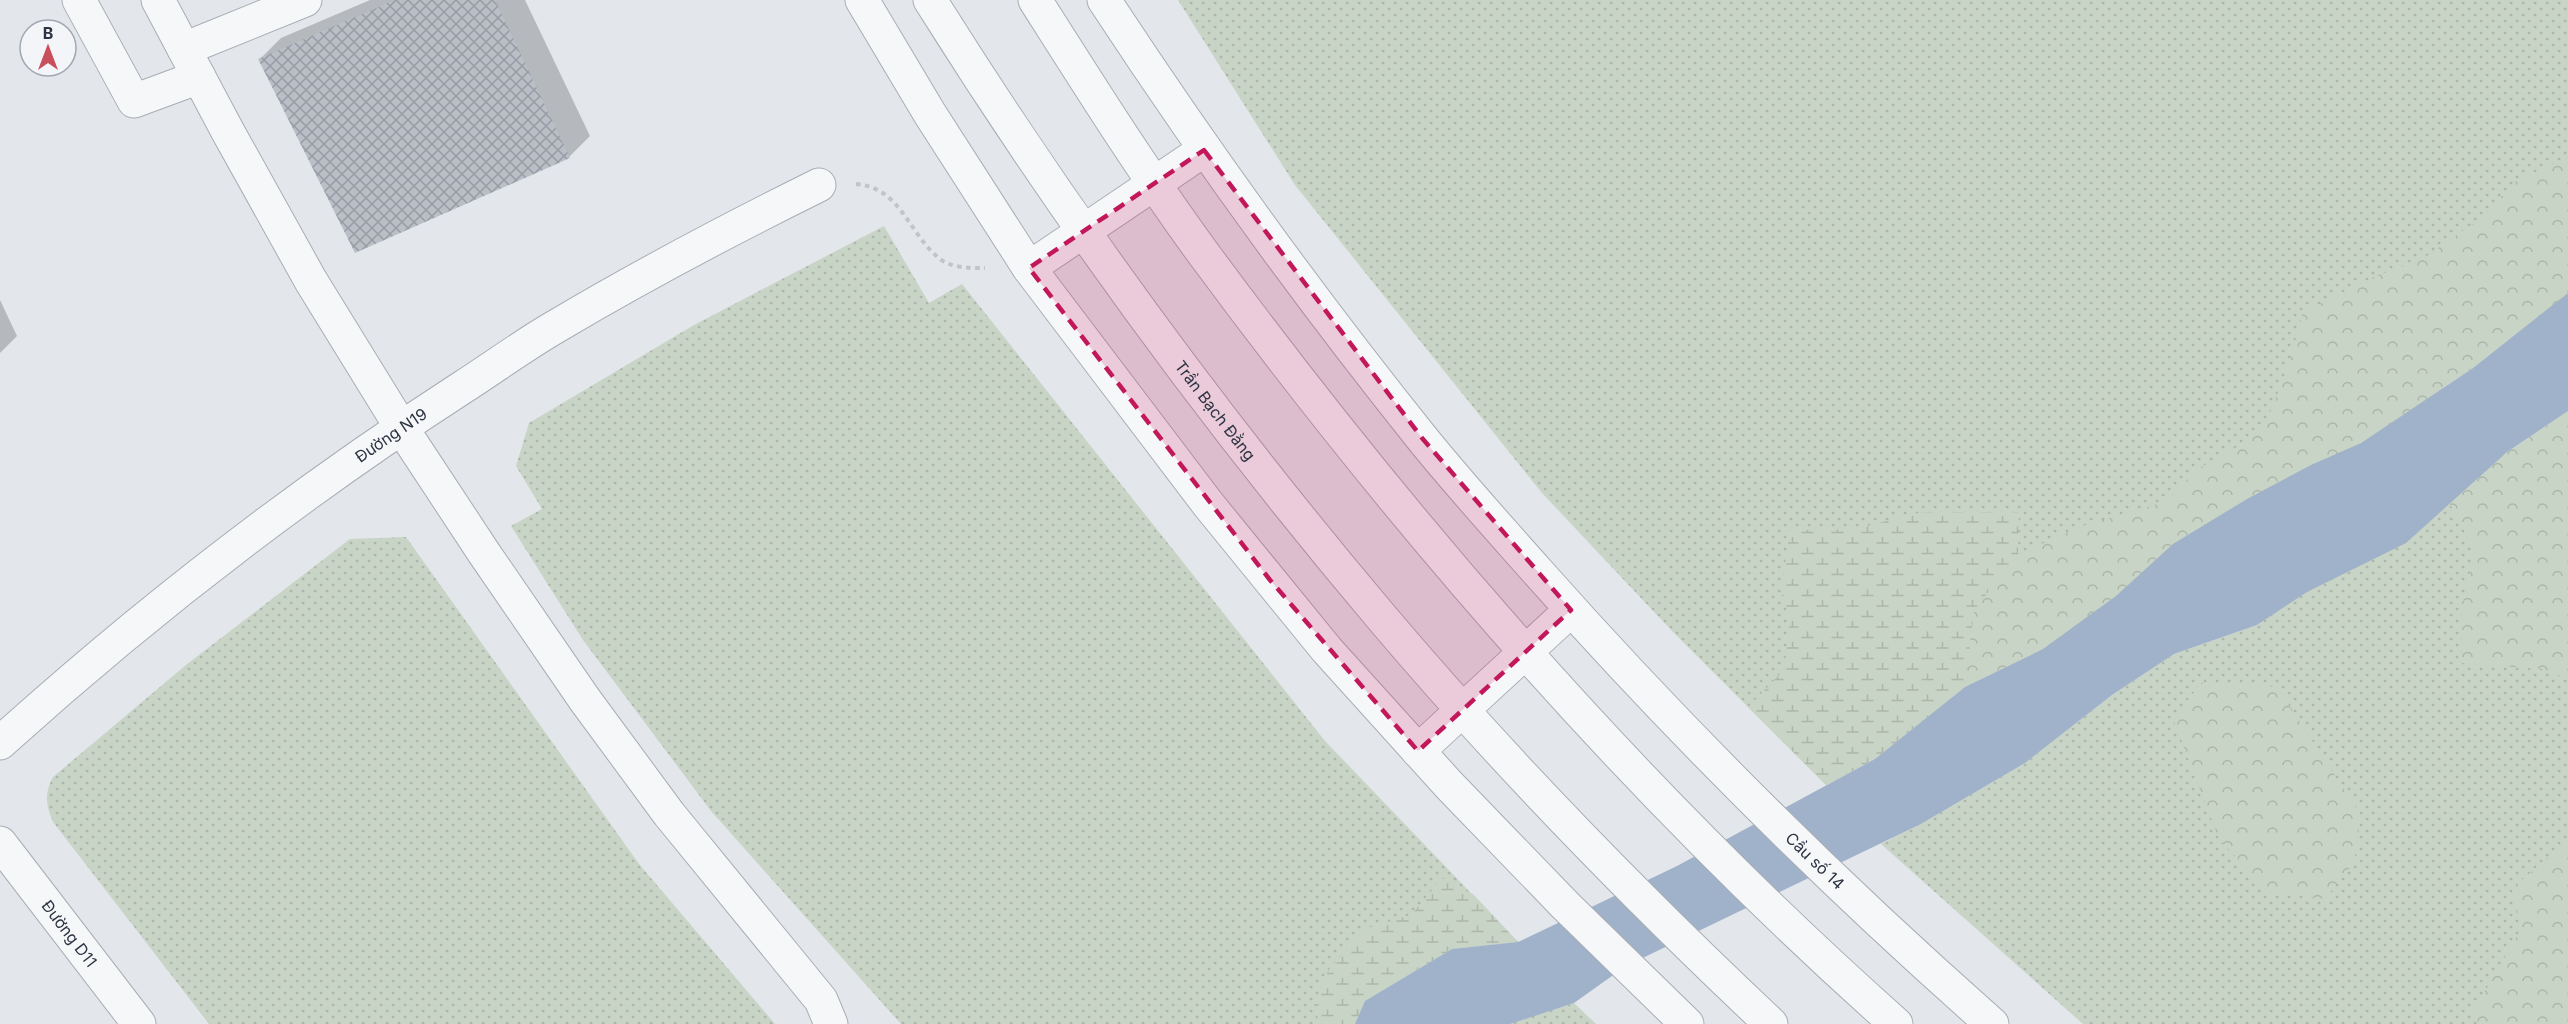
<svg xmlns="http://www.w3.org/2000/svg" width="2568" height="1024" font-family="Inter,sans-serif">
<defs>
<pattern id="grass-dots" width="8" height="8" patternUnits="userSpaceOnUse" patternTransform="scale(1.5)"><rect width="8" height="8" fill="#c8d4c5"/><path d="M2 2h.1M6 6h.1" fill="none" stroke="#acb6aa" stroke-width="1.8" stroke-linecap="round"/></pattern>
<pattern id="forest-crowns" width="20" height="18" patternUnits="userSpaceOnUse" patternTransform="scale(1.5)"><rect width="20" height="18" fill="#c8d4c5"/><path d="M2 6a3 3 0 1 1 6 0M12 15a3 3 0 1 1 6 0" fill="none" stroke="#acb6aa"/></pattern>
<pattern id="wetland-marsh" width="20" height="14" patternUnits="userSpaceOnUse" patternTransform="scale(1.5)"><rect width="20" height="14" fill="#c8d4c5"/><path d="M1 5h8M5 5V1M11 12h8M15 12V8" fill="none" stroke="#acb6aa"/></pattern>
<pattern id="building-cross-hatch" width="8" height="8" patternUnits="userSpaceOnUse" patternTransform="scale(1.5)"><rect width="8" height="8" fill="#babfc7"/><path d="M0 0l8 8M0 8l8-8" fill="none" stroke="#979ca3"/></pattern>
</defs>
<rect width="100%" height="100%" fill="#e3e6eb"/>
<g fill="url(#grass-dots)">
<path d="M1178,0H2568V293L2473,368L2043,649L1965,687L1875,759L1826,785L1673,632L1542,493L1295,185Z"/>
<path d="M884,226L929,303L962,284L1325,741L1518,942L1452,949L1365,1001L1355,1024H901L711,811L583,640L511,526L542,509L516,466L529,423L694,325Z"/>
<path d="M2568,411V1024H2083L1881,844L1921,824L2025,763L2112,695L2174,654L2257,625Z"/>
<path d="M406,537L639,864L775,1024H209L53,822C46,806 44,793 53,777L186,665L350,539Z"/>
<path d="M1574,1003L1596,1024H1510L1512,1022Z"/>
</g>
<g fill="url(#forest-crowns)">
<path d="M2568,157V293L2519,333L2428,399L2361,443L2311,465L2247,499L2173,544L2116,596L2043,649L1965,687L1974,610L2018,554L2082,526L2165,502L2196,470L2251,439L2268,418L2288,366L2303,312L2378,275L2421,260L2481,218L2515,182Z"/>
<path d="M2568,411V679L2543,669L2462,663V608L2474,549L2450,504L2507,452Z"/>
<path d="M2201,683L2277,687L2361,815L2354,862L2325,899L2269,892L2219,839L2173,719Z"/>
<path d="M2568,844V1024H2479L2471,1015L2520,931L2512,888L2562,846Z"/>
</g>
<g fill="url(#wetland-marsh)">
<path d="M1922,512H2019L2018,554L1974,610L1965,687L1875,759L1826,785L1748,707L1784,670L1790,620L1781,592L1790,530L1855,529Z"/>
<path d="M1442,878L1474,895L1518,942L1452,949L1365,1001L1355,1024H1321L1313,1008L1329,969L1367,928L1411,915Z"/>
</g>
<path fill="#a0b2c9" d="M2568,293V411L2507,452L2406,543L2307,592L2257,625L2174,654L2112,695L2025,763L1921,824L1626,966L1574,1003L1510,1024H1355L1365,1001L1452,949L1518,942L1677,866L1875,759L1965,687L2043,649L2116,596L2173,544L2247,499L2311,465L2361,443L2473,368Z"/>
<g fill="#0003">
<path d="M370,0H525L590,136L569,157L260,59L281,38Z"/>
<path d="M0,300L17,336L0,353Z"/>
</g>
<path fill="url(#building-cross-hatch)" d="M395,0H495L570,158L355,253L258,59Z"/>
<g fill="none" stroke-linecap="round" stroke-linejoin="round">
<g stroke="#a8adb5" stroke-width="35">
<g id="minor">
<path d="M79,0L134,101L199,77"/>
<path d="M158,0L227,130L311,281L401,427L484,553L585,700L669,814L821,1000L831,1024"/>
<path d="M862,0L930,114L1029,268L1208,504L1327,650L1449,785L1565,905L1687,1024"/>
<path id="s1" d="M930,0C1066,217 1218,424 1383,619C1504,762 1635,896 1771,1024"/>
<path d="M1035,0C1089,85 1143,171 1203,253C1408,531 1637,794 1896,1024"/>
<path id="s2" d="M1104,0C1203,151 1308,296 1421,437C1458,483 1498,527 1537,571C1679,731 1831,882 1992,1024"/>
<path d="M184,49L305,0"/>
<path d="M1029,268L1204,150"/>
<path id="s3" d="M0,743C145,612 299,493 463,387C494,367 524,345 555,327C641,276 730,229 819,185"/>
<path d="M1418,751L1571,610"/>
<path id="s4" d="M0,843L139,1024"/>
</g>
</g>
<path stroke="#c1c4c9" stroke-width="4" stroke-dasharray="4.5 4.5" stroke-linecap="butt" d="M856,184C902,188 908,234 940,259C951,268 971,268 985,268"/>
<use href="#minor" stroke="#f6f7f9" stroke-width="33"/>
</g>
<path fill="#c2185b" fill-opacity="0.2" stroke="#c2185b" stroke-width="4.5" stroke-dasharray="12 8" stroke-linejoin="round" d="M1204,150L1422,438L1571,610L1418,751L1270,580L1029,268Z"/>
<g text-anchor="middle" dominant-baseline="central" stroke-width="5" stroke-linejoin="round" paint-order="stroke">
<g font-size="16" fill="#2c3342" stroke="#f3f5f8">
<text stroke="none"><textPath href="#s1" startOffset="500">Trần Bạch Đằng</textPath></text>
<text stroke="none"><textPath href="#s3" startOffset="498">Đường N19</textPath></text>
<text stroke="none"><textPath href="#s2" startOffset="1119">Cầu số 14</textPath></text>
<text stroke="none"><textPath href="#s4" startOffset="114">Đường D11</textPath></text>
</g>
</g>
<g transform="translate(48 48)"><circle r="28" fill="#f3f5f8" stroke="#a3a7af" stroke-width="1.5"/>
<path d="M0-4.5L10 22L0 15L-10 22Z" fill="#c94f5c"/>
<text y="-9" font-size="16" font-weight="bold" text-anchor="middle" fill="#2c3342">B</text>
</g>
</svg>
